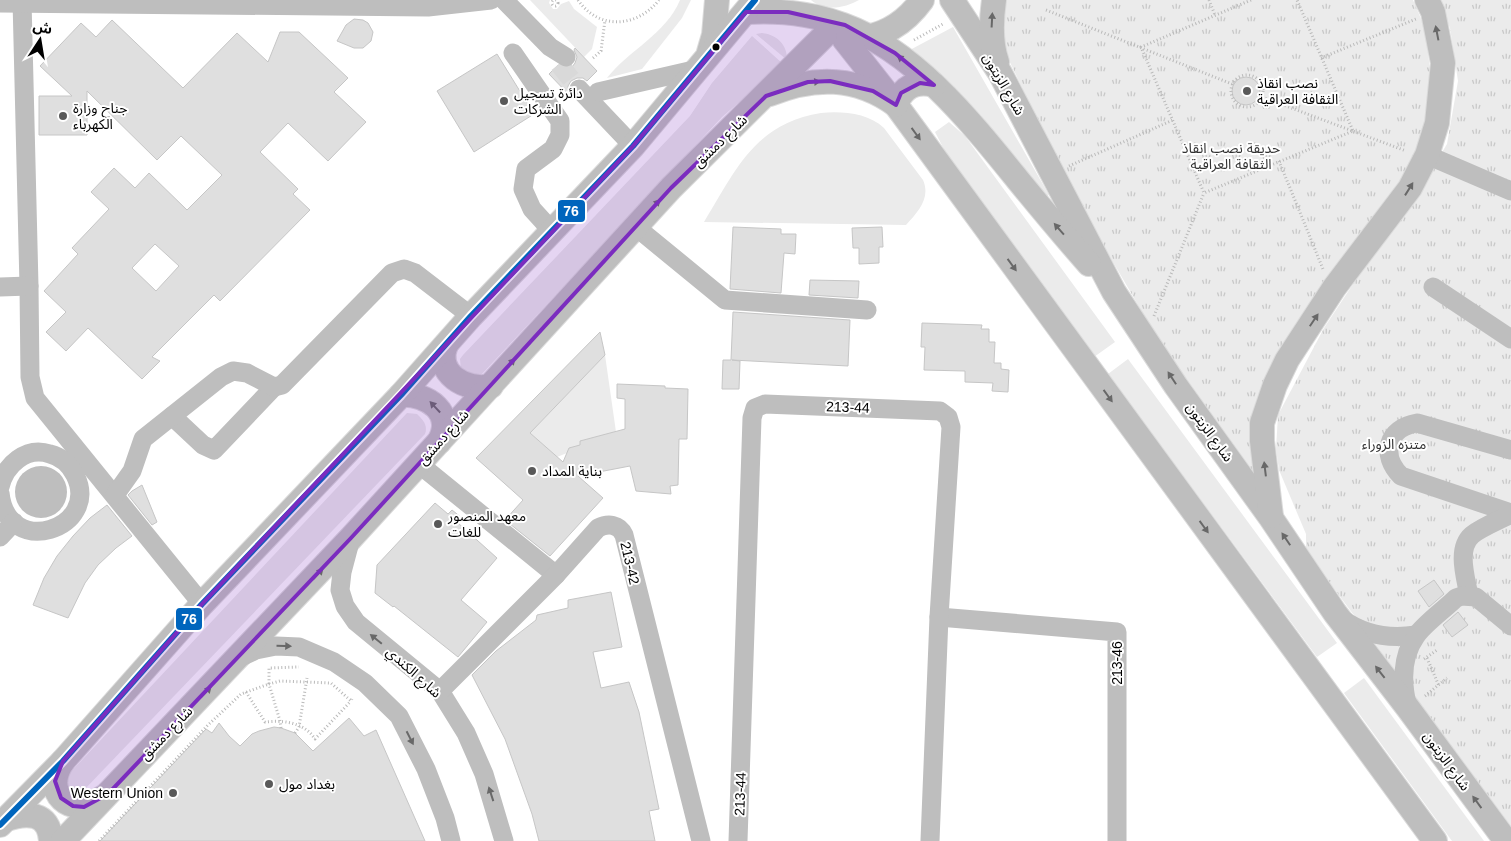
<svg xmlns="http://www.w3.org/2000/svg" width="1511" height="841" font-family="Arial,'Noto Sans Arabic',sans-serif">
<defs>
<pattern id="park-tufts" width="24" height="20" patternUnits="userSpaceOnUse" patternTransform="scale(1.25)"><rect width="24" height="20" fill="#ebebeb"/><path d="M3 7l-1-3M5 7V3M7 7l1-3M15 17l-1-3M17 17v-4M19 17l1-3" fill="none" stroke="#c8c8c8"/></pattern>
</defs>
<rect width="100%" height="100%" fill="#fff"/>
<g fill="#ebebeb">
<path d="M530,0H550L549,3L553,9H557L561,4L569,1L574,9L597,27L592,49L584,57Z"/>
<path d="M680,0H691L682,18L642,69L607,78C629,50 666,34 680,0Z"/>
<path d="M811,0H859C845,8 825,12 811,0Z"/>
<path d="M953,27L1049,195L1044,198C1023,168 1002,139 978,112C957,89 932,69 908,51Z"/>
<path d="M762,33C778,35 787,45 787,60L756,34Z"/>
<path d="M752,36L783,64L722,117L480,376L476,377L461,369L460,359L463,355L690,116L712,83Z"/>
<path d="M821,113C842,111 868,113 884,128L923,180C931,198 918,212 906,225L704,222C736,170 754,124 821,113Z"/>
<path d="M949,122L965,136L1115,342L1094,357L947,155L935,132Z"/>
<path d="M605,355L616,432L580,441V445L567,453L557,457L530,433Z"/>
<path d="M1128,359L1337,643L1317,657L1108,374Z"/>
<path d="M407,413L417,414C423,420 428,425 425,434L83,791L78,795L70,793L65,782L67,776Z"/>
<path d="M1364,678L1484,841H1452L1344,693Z"/>
</g>
<g fill="url(#park-tufts)">
<path d="M1007,0H1413L1425,28L1430,69L1427,121L1410,170L1301,323L1255,479L1244,468L1141,310L1075,197L1003,48L999,20Z"/>
<path d="M1437,0H1511V826L1306,551V534L1279,470L1276,449L1278,415L1324,328L1369,260L1417,194L1447,144L1458,81L1450,28Z"/>
</g>
<circle fill="#bebebe" cx="41" cy="492" r="26"/>
<g fill="#dfdfdf" stroke="#c6c6c6" fill-rule="evenodd">
<path d="M354,19L363,20L368,23L373,32L371,41L363,48H354L337,41L346,25Z"/>
<path d="M112,20L183,88L237,33L268,62L280,32H299L348,78L334,92L366,122L328,161L288,123L260,152L298,189L293,194L310,210L220,301L214,295L152,357L160,361L142,379L88,328L66,351L46,332L66,312L44,291L78,254L72,248L109,209L91,192L114,168L135,188L149,173L187,210L222,175L181,136L157,160L87,91V135H39V96H72L40,66L81,23L96,37ZM155,244L179,266L156,291L132,268Z"/>
<path d="M575,48L597,71L587,81L583,78H577L571,81L568,86V91L571,97L549,74L558,65L566,68L572,67L575,63L577,57L574,50Z"/>
<path d="M497,54L534,114L474,152L437,91Z"/>
<circle cx="1246" cy="91" r="14"/>
<path d="M733,227L781,229V234H796L795,254L784,253L781,293L730,289Z"/>
<path d="M882,227L883,247H879V263L859,264V248H853L852,228Z"/>
<path d="M810,280L859,281L858,298L809,295Z"/>
<path d="M733,312L850,320L848,366L732,360L740,361L739,389H722L723,360H731Z"/>
<path d="M922,323L982,325L981,329H989V342H995L994,363H1001V369L1009,370L1008,392L992,391L993,383L965,382V371L924,370L925,347H921Z"/>
<path d="M600,332L605,355L530,433L563,462L569,448L580,445V441L625,429V399L617,398V384L665,386V388L688,389L687,439H679L678,485L670,486L671,494L636,491L630,466L578,476L603,498L550,556L505,520L523,500L476,458Z"/>
<path d="M142,485L157,522L152,525L128,495L132,491Z"/>
<path d="M435,503L448,514L452,510L462,518L458,523L497,558L461,600L487,622L458,657L394,606L393,607L375,593L377,565Z"/>
<path d="M107,505L132,536L116,548L98,565L85,583L68,618L33,605L44,578L57,556L73,536L90,518Z"/>
<path d="M1434,580L1444,594L1429,607L1418,591Z"/>
<path d="M611,592L622,647L593,652L601,688L629,682L639,712L659,809L649,811L655,841H539L532,814L505,739L472,675L496,651L536,620L537,615L568,608V600Z"/>
<path d="M1458,612L1468,625L1452,637L1443,625Z"/>
<path d="M349,718L364,736L376,730L425,841H100L206,729L212,733L219,723L229,736L240,746L252,734L259,731L274,727L281,728L295,733L313,751Z"/>
</g>
<g fill="none" stroke-linecap="round" stroke-linejoin="round">
<path stroke="#d9d9d9" stroke-width="19" stroke-dasharray="19 9" stroke-linecap="butt" d="M559,64L579,89"/>
<g stroke="#dbdbdb" stroke-width="26">
<g id="major">
<path d="M952,0L1000,73L1114,292L1176,386L1271,518L1335,613L1408,708L1506,841"/>
<path d="M994,0C991,21 990,42 997,62"/>
<path d="M746,12C779,10 811,13 843,25C915,51 971,122 1018,180C1041,208 1065,237 1089,264"/>
<path d="M858,38C886,36 906,22 922,0"/>
<path d="M844,39L896,105L1435,841"/>
<path d="M709,52L714,35L717,0"/>
<path d="M770,94C814,76 856,76 896,105C902,87 916,80 934,85"/>
<path d="M446,345C434,373 466,392 491,386"/>
<path d="M401,395C427,393 456,413 439,442"/>
<path d="M1271,516L1262,441V423L1275,385L1287,360L1334,288L1410,188L1427,155L1437,123L1443,63L1433,12L1427,0"/>
<path d="M63,761C41,792 70,820 102,798"/>
<path d="M4,820C26,812 49,811 51,841"/>
<path d="M0,825L63,761L202,604L401,395L471,316L633,146L755,0"/>
<path d="M63,841L351,538L671,188L825,35"/>
</g>
</g>
<g stroke="#b9b9b9" stroke-width="3" stroke-dasharray="1 2.5" stroke-linecap="butt">
<path d="M578,0C599,31 638,27 659,0"/>
<path d="M1209,0L1215,15"/>
<path d="M1251,0L1141,47L1204,193L1353,131L1297,0"/>
<circle cx="555" cy="3" r="3"/>
<path d="M1046,10L1232,84"/>
<path d="M914,40L943,24"/>
<path d="M593,58L601,51L605,20"/>
<path d="M1321,58L1416,19"/>
<circle cx="1247" cy="91" r="16"/>
<path d="M1262,97L1406,151"/>
<path d="M1279,161L1323,269"/>
<path d="M1069,166L1173,120"/>
<path d="M1154,316L1204,193"/>
<path d="M1427,658L1439,686"/>
<path d="M1424,659L1437,650"/>
<path d="M246,692L265,722C283,720 304,722 315,739L351,701"/>
<path d="M1425,696L1447,678"/>
<path d="M281,728L280,721L269,684L280,681L331,683L351,701L352,699"/>
<path d="M295,733L299,727L307,678"/>
<path d="M99,841L207,726L241,694L269,684V668L299,667"/>
</g>
<g stroke="#bebebe" stroke-width="19">
<path d="M22,0L29,286L30,377L35,398L202,604"/>
<path d="M504,0L550,47L566,57"/>
<path d="M0,3L428,7L491,0"/>
<path d="M513,53L560,121V135L553,149L526,169L523,189L532,209L552,231"/>
<path d="M579,89L633,146"/>
<path d="M598,92L698,69"/>
<path d="M1427,155L1511,191"/>
<path d="M636,227L725,300L867,310"/>
<path d="M0,287L29,286"/>
<path d="M1433,287L1511,339"/>
<path d="M172,416L203,445L214,450L274,387"/>
<path d="M1511,450L1417,423C1387,428 1380,455 1401,476L1511,513"/>
<path d="M419,464L556,575"/>
<path d="M0,487C5,465 26,446 50,454C62,457 70,465 75,475C102,529 7,560 0,493"/>
<path d="M115,495L132,471L143,439L221,377L233,371L247,373L274,387L282,385L392,273L404,269L415,273L471,316"/>
<path d="M0,537L14,522"/>
<path d="M351,538L342,572L340,590L345,606L356,622L440,691L466,733L484,774L504,841"/>
<path d="M1469,596C1466,578 1456,549 1472,535C1482,527 1500,520 1511,514"/>
<path d="M939,617L1117,632V841"/>
<path d="M1342,619C1364,635 1390,639 1416,635"/>
<path d="M239,658L256,650L276,646L299,647L334,662L365,683L399,716L426,769L445,818L451,841"/>
<path d="M440,691L556,575L598,528C608,523 619,524 624,535L701,841"/>
<path d="M1408,708C1402,685 1401,657 1416,636C1424,624 1445,609 1456,598L1462,596L1476,597L1511,626"/>
<path d="M738,841L752,418L755,408L765,404L940,411L948,417L951,427L939,617L930,841"/>
</g>
<use href="#major" stroke="#bebebe" stroke-width="24"/>
<g stroke="#fff" stroke-width="10">
<path id="bus-1" d="M0,825L63,761L202,604L401,395L471,316L633,146L755,0"/>
</g>
<use href="#bus-1" stroke="#0065bd" stroke-width="6"/>
</g>
<defs><path id="oneway-solid" d="M-6-.8H1V-3.2L6.5 0L1 3.2V.8H-6Z" transform="scale(1.25)"/></defs>
<g fill="#686868">
<use href="#oneway-solid" transform="translate(992 20) rotate(-87)"/>
<use href="#oneway-solid" transform="translate(1437 33) rotate(-101)"/>
<use href="#oneway-solid" transform="translate(903 60) rotate(-143)"/>
<use href="#oneway-solid" transform="translate(813 82) rotate(-5)"/>
<use href="#oneway-solid" transform="translate(916 134) rotate(54)"/>
<use href="#oneway-solid" transform="translate(1409 189) rotate(-58)"/>
<use href="#oneway-solid" transform="translate(655 205) rotate(-48)"/>
<use href="#oneway-solid" transform="translate(1059 229) rotate(-131)"/>
<use href="#oneway-solid" transform="translate(1012 265) rotate(54)"/>
<use href="#oneway-solid" transform="translate(1314 320) rotate(-56)"/>
<use href="#oneway-solid" transform="translate(510 364) rotate(-48)"/>
<use href="#oneway-solid" transform="translate(1172 378) rotate(-123)"/>
<use href="#oneway-solid" transform="translate(1108 396) rotate(54)"/>
<use href="#oneway-solid" transform="translate(435 407) rotate(-133)"/>
<use href="#oneway-solid" transform="translate(1265 469) rotate(-97)"/>
<use href="#oneway-solid" transform="translate(1204 527) rotate(54)"/>
<use href="#oneway-solid" transform="translate(1286 539) rotate(-124)"/>
<use href="#oneway-solid" transform="translate(318 574) rotate(-47)"/>
<use href="#oneway-solid" transform="translate(376 639) rotate(-141)"/>
<use href="#oneway-solid" transform="translate(284 646) rotate(2)"/>
<use href="#oneway-solid" transform="translate(1380 672) rotate(-128)"/>
<use href="#oneway-solid" transform="translate(206 692) rotate(-46)"/>
<use href="#oneway-solid" transform="translate(410 738) rotate(63)"/>
<use href="#oneway-solid" transform="translate(491 794) rotate(-108)"/>
<use href="#oneway-solid" transform="translate(1477 802) rotate(-126)"/>
</g>
<path fill="#7b2cbf" fill-opacity="0.2" stroke="#7b2cbf" stroke-width="4" stroke-linejoin="round" d="M746,12H788L845,25L895,53L934,85L920,83L901,93L896,105L873,91L830,81L808,82L766,96L671,188L351,538L108,794L84,807L73,806L61,798L55,781L63,761L202,604L633,146Z"/>
<circle fill="#000" stroke="#fff" stroke-width="2" cx="716" cy="47" r="4.5"/>
<g fill="#595959" stroke="#fff" stroke-width="2">
<circle cx="1247" cy="91" r="5"/>
<circle cx="504" cy="101" r="5"/>
<circle cx="63" cy="116" r="5"/>
<circle cx="532" cy="471" r="5"/>
<circle cx="438" cy="524" r="5"/>
<circle cx="269" cy="784" r="5"/>
<circle cx="173" cy="793" r="5"/>
</g>
<g text-anchor="middle" dominant-baseline="central" stroke-width="4" stroke-linejoin="round" paint-order="stroke">
<g font-size="14" fill="#000" stroke="#fff" text-anchor="start">
<text x="1257" y="83">نصب انقاذ<tspan x="1257" dy="16">الثقافة العراقية</tspan></text>
<text x="514" y="93">دائرة تسجيل<tspan x="514" dy="16">الشركات</tspan></text>
<text x="73" y="108">جناح وزارة<tspan x="73" dy="16">الكهرباء</tspan></text>
<text x="542" y="471">بناية المداد</text>
<text x="448" y="516">معهد المنصور<tspan x="448" dy="16">للغات</tspan></text>
<text x="279" y="784">بغداد مول</text>
<text x="163" y="793" text-anchor="end">Western Union</text>
</g>
<g font-size="14" fill="#000" stroke="#fff">
<text transform="translate(1004 84) rotate(60)">شارع الزيتون</text>
<text transform="translate(720 141) rotate(-44)">شارع دمشق</text>
<text transform="translate(848 407) rotate(2)">213-44</text>
<text transform="translate(1210 432) rotate(54)">شارع الزيتون</text>
<text transform="translate(443 437) rotate(-48)">شارع دمشق</text>
<text transform="translate(630 563) rotate(77)">213-42</text>
<text transform="translate(1117 663) rotate(-90)">213-46</text>
<text transform="translate(414 672) rotate(42)">شارع الكندي</text>
<text transform="translate(166 733) rotate(-46)">شارع دمشق</text>
<text transform="translate(1447 761) rotate(54)">شارع الزيتون</text>
<text transform="translate(740 794) rotate(-88)">213-44</text>
</g>
<g font-size="14" fill="#323232" stroke="#fff">
<text x="1231" y="148">حديقة نصب انقاذ<tspan x="1231" dy="16">الثقافة العراقية</tspan></text>
<text x="1394" y="444">متنزه الزوراء</text>
</g>
</g>
<g stroke="#fff" stroke-width="2">
<rect x="557" y="199" width="29" height="24" rx="5" fill="#0065bd"/>
<rect x="175" y="607" width="28" height="24" rx="5" fill="#0065bd"/>
</g>
<g font-size="14" text-anchor="middle" font-weight="bold" fill="#fff">
<text x="571" y="216">76</text>
<text x="189" y="624">76</text>
</g>
<g transform="translate(40 40) rotate(12)" stroke="#ffffff" stroke-width="4" paint-order="stroke">
<path d="M0-4L9 19L0 12L-9 19Z" fill="#000000"/>
<text y="-8" font-size="14" font-weight="bold" text-anchor="middle" fill="#000000">ش</text>
</g>
</svg>
